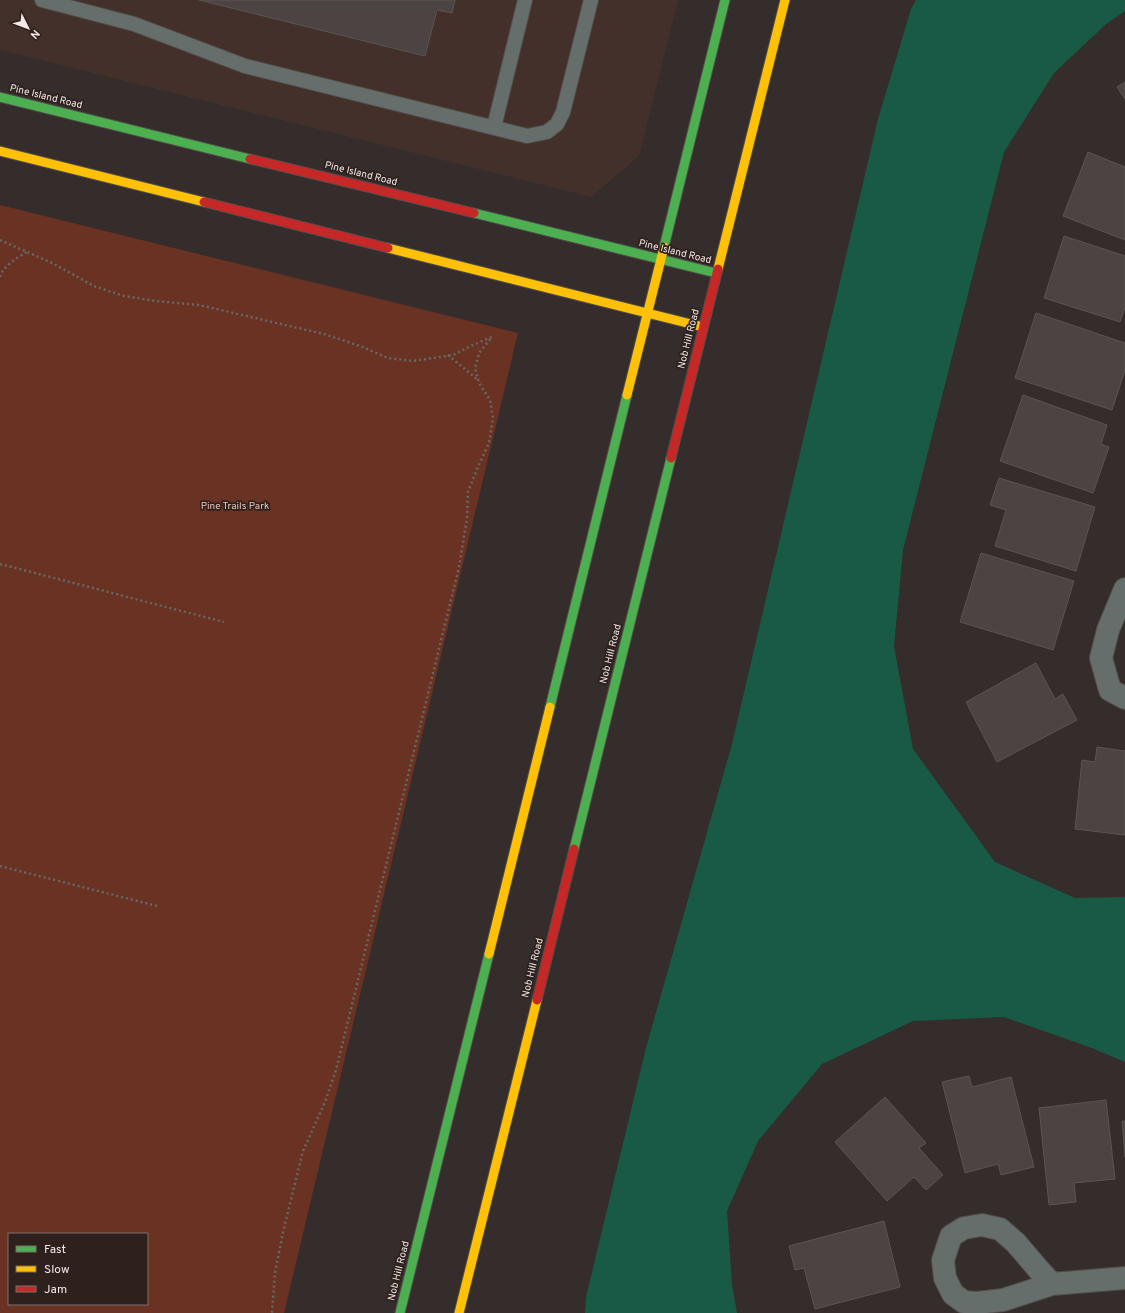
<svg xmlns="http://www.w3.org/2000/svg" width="1125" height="1313" font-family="Overpass,sans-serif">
<rect width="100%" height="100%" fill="#352d2b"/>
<path fill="#43302a" d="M0,0H678L639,156L591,197L0,50Z"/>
<path fill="#6a3223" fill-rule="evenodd" d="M0,205L518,333L284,1313H0ZM9,1234H147V1304H9Z"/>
<path fill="#195a46" d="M916,0H1125V11L1106,24L1054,73L1004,152L903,550L894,646L913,749L995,862L1075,898L1125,897V1062L1092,1048L1004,1017L913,1021L822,1064L758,1141L727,1211L732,1285L737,1313H585L586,1297L646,1048L732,744L878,119L911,9Z"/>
<g fill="#4b4442" stroke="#5b5453">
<path d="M199,0H455L452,13L437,10L425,56Z"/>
<path d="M1125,82V99L1117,87Z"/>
<path d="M1088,152L1125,167V240L1063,216Z"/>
<path d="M1064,236L1125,256V307L1120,322L1044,298Z"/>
<path d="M1036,313L1125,343V370L1112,410L1015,378Z"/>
<path d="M1023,395L1107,425L1101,444L1109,447L1093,493L1000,461Z"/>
<path d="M999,478L1095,507L1076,571L995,546L1006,510L990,505Z"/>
<path d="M981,553L1074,581L1053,650L960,622Z"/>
<path d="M1036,663L1055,699L1063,694L1077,720L997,762L966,702Z"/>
<path d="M1097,747L1125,751V835L1075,829L1082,760L1095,762Z"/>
<path d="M969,1076L972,1087L1011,1077L1034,1167L1001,1175L998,1164L965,1173L942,1082Z"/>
<path d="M885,1097L926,1143L919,1148L943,1175L926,1190L914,1177L887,1201L835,1142Z"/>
<path d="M1106,1100L1115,1179L1074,1183L1076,1202L1049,1205L1039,1108Z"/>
<path d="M1122,1121H1125V1157Z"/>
<path d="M884,1221L900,1287L815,1309L804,1268L795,1270L789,1246Z"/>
</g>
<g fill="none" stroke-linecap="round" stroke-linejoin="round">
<g stroke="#524c4a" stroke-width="16">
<g id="lane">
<path d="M42,0L134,24L245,66L527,136L547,132L557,124L563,112L591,0"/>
<path d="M494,127L525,0"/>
</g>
</g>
<g stroke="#524c4a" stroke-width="24">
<g id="street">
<path d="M1125,589L1108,630L1101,658L1110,690L1125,698"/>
<path d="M1052,1284L1039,1270L1016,1243L1000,1229L982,1225L964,1228L951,1236L943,1260L945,1278L953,1294L964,1302L977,1303L1003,1300L1052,1284L1125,1278"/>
</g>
</g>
<g stroke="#524c4a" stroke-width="11">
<g id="fast">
<path d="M0,97L250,159"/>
<path d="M474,213L716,273"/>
<path d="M664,247L725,0"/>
<path d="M550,707L627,395"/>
<path d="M574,849L671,458"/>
<path d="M400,1313L489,954"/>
</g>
</g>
<g stroke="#524c4a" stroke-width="11">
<g id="slow">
<path d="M0,151L204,202"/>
<path d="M388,248L703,327"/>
<path d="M718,269L785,0"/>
<path d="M627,395L664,247"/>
<path d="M489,954L550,707"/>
<path d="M459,1313L537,1000"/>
</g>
</g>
<g stroke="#524c4a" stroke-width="11">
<g id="jam">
<path d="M250,159L474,213"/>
<path d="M204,202L388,248"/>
<path d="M671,458L718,269"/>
<path d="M537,1000L574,849"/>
</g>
</g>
<g stroke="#666966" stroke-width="2.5" stroke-dasharray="2 3" stroke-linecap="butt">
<path d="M0,240L52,263L94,286L124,296L156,301L199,305L324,334L360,346L388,358L413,361L453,355L475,344L492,337L479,353L475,368L479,383L490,400L493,418L489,443L477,469L468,492L467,518L459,567L336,1070L325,1102L303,1151L283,1232L275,1273L272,1313"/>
<path d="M0,277C3,266 18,257 27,252"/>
<path d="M448,355L478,380"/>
<path d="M0,564L224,622"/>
<path d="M0,866L157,906"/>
</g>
<use href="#lane" stroke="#656e6a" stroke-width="14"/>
<use href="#street" stroke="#656e6a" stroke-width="22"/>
<use href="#fast" stroke="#4caf50" stroke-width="9"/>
<use href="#slow" stroke="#ffc107" stroke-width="9"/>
<use href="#jam" stroke="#c62828" stroke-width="9"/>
</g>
<g text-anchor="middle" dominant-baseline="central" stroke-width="3.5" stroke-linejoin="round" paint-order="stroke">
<g font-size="10" fill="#f2e8e6" stroke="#2e211d">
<text transform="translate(46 97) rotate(14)">Pine Island Road</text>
<text transform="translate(361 174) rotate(14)">Pine Island Road</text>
<text transform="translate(675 252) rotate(14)">Pine Island Road</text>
<text transform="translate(689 339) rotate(-76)">Nob Hill Road</text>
<text transform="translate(611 654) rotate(-76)">Nob Hill Road</text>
<text transform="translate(533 968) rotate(-76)">Nob Hill Road</text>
<text transform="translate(399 1271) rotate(-76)">Nob Hill Road</text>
</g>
<g font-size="10" fill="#f1c7bc" stroke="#2e211d">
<text x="235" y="506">Pine Trails Park</text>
</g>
</g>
<rect x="8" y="1233" width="140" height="72" fill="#2e211d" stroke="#7c716d"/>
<rect x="16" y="1246" width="20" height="6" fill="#4caf50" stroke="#7c716d"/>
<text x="44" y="1253" font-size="12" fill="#f2e8e6">Fast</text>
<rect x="16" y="1266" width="20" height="6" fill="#ffc107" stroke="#7c716d"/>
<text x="44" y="1273" font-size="12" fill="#f2e8e6">Slow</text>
<rect x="16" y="1286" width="20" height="6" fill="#c62828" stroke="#7c716d"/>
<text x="44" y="1293" font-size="12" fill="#f2e8e6">Jam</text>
<g transform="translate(28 28) rotate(132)" stroke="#2e211d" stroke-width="3" paint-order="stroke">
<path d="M0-3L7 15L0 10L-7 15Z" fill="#f2e8e6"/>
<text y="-6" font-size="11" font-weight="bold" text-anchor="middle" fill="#f2e8e6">N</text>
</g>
</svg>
